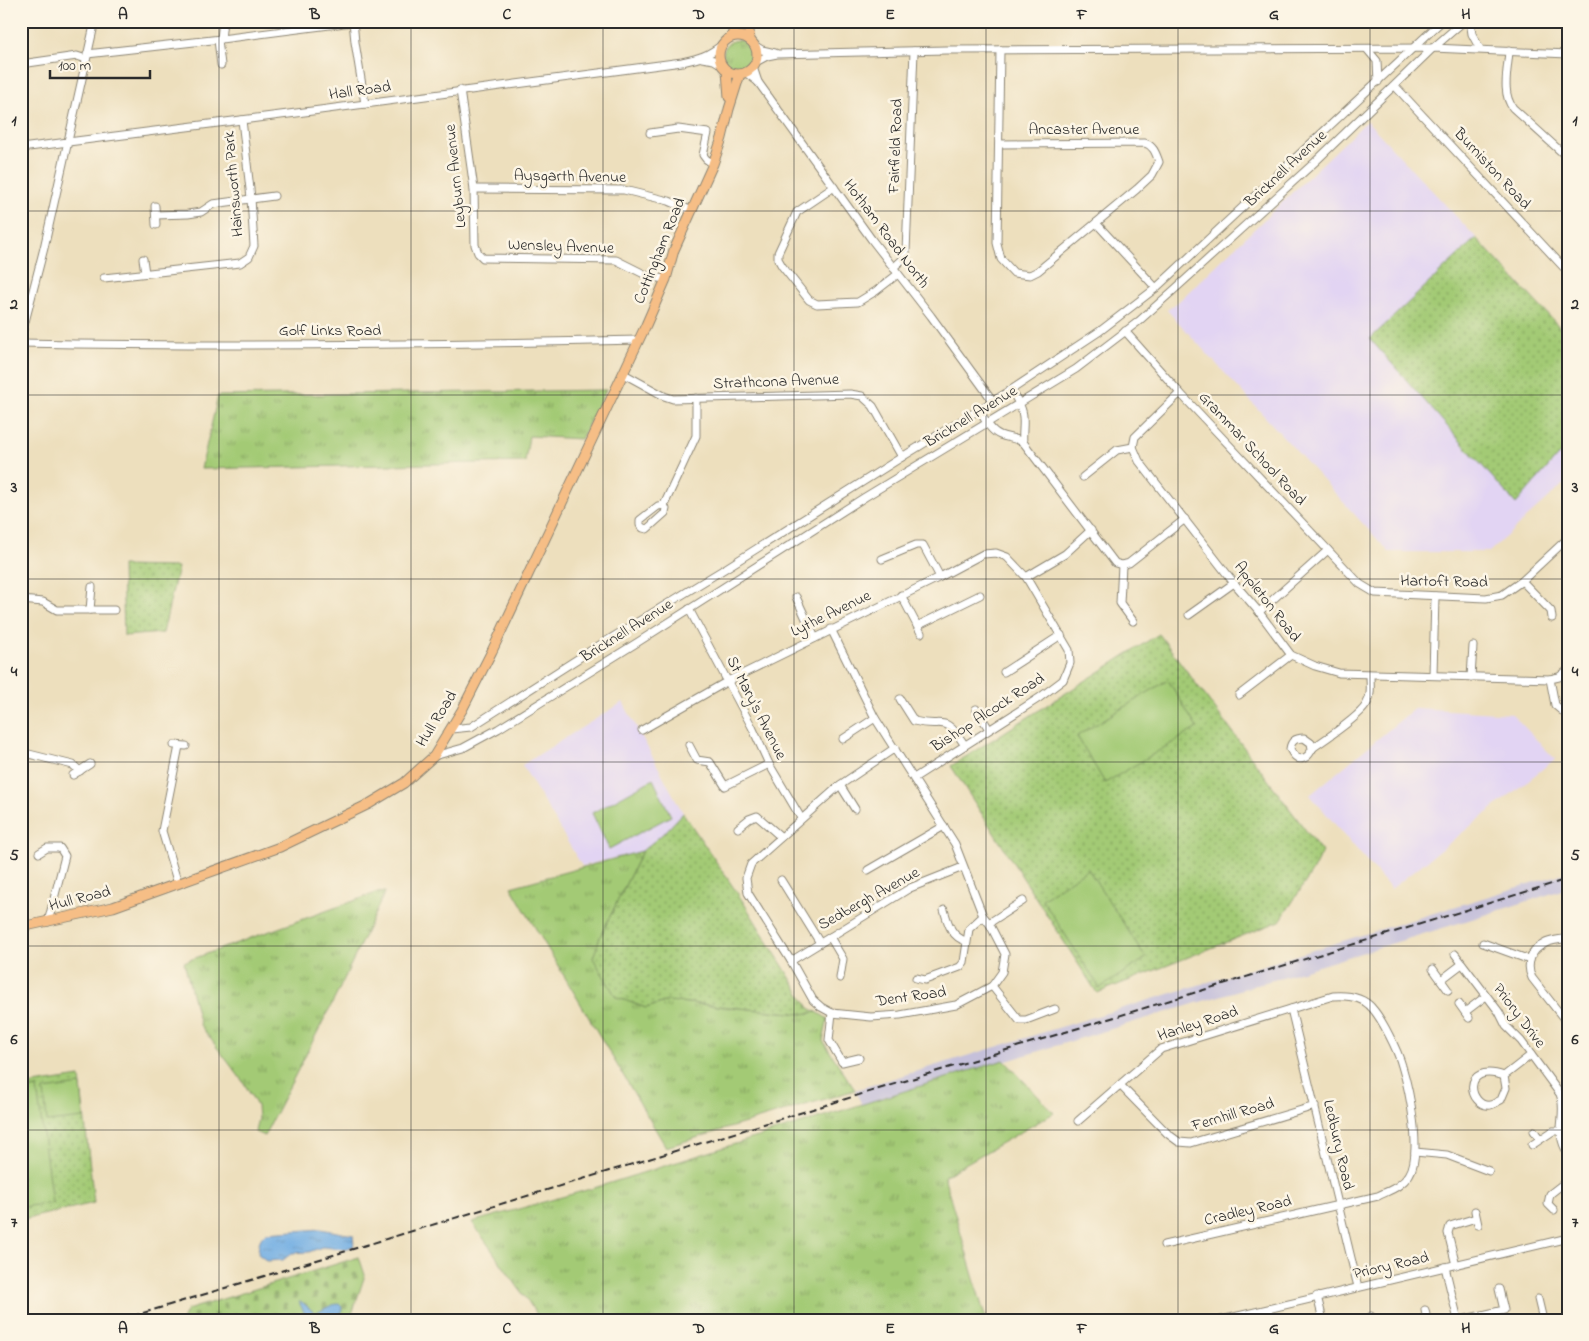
<svg xmlns="http://www.w3.org/2000/svg" width="1589" height="1341" font-family="'Indie Flower',sans-serif">
<defs>
<pattern id="grass-tufts" width="24" height="20" patternUnits="userSpaceOnUse" patternTransform="scale(1.25)"><rect width="24" height="20" fill="#a3ca75"/><path d="M3 7l-1-3M5 7V3M7 7l1-3M15 17l-1-3M17 17v-4M19 17l1-3" fill="none" stroke="#85a460"/></pattern>
<pattern id="cemetery-stones" width="16" height="16" patternUnits="userSpaceOnUse" patternTransform="scale(1.25)"><rect width="16" height="16" fill="#a3ca75"/><path d="M2 7V4a2 2 0 0 1 4 0v3zM10 15v-3a2 2 0 0 1 4 0v3z" fill="#85a460"/></pattern>
<pattern id="park-dots" width="8" height="8" patternUnits="userSpaceOnUse" patternTransform="scale(1.25)"><rect width="8" height="8" fill="#a3ca75"/><path d="M2 2h.1M6 6h.1" fill="none" stroke="#85a460" stroke-width="1.8" stroke-linecap="round"/></pattern>
<pattern id="water-ripples" width="26" height="14" patternUnits="userSpaceOnUse" patternTransform="scale(1.25)"><rect width="26" height="14" fill="#71ade3"/><path d="M2 4q2-2 4 0t4 0M15 11q2-2 4 0t4 0" fill="none" stroke="#5d8db8"/></pattern>
</defs>
<rect width="100%" height="100%" fill="#fcf5e5"/>
<filter id="ink" filterUnits="userSpaceOnUse"><feTurbulence type="fractalNoise" baseFrequency=".02" numOctaves="2"/><feDisplacementMap in="SourceGraphic" scale="10" xChannelSelector="R" yChannelSelector="G"/><feConvolveMatrix kernelMatrix="1 2 1 2 8 2 1 2 1" color-interpolation-filters="sRGB"/></filter>
<filter id="wash" filterUnits="userSpaceOnUse"><feTurbulence type="fractalNoise" baseFrequency=".0096" numOctaves="4" result="noise"/><feDisplacementMap in="SourceGraphic" scale="20" xChannelSelector="R" yChannelSelector="G"/><feGaussianBlur stdDeviation="1.12" result="paint"/><feColorMatrix in="noise" values="0 0 0 0 0 0 0 0 0 0 0 0 0 0 0 0 0 1.4 0 .05"/><feComposite in="paint" operator="in"/></filter>
<g filter="url(#wash)">
<rect width="100%" height="100%" fill="#eddfbd"/>
<g fill="#e2d4f3">
<path d="M1367,121L1568,336V480L1489,552H1389L1167,310L1178,302Z"/>
<path d="M623,702L683,813L666,831L642,851L582,866L522,765Z"/>
<path d="M1415,708L1512,714L1555,759L1391,889L1310,795Z"/>
</g>
<path fill="#c5c0da" d="M1568,872V888L1482,916L862,1105L855,1090Z"/>
<g fill="url(#grass-tufts)" stroke="#677a50">
<circle cx="738" cy="55" r="15"/>
<path d="M606,390L581,439L529,436L525,462L201,469L218,396Z"/>
<path d="M642,851L600,937L607,980L616,996L646,1008L668,1001L802,1014L817,1012L828,1019L823,1041L855,1090L666,1147L511,887Z"/>
<path d="M385,892L337,994L264,1136L255,1132L258,1118L257,1106L244,1083L200,1025L184,962L376,893Z"/>
<path d="M1004,1060L1054,1113L944,1176L986,1320H541L472,1222L594,1188Z"/>
</g>
<path fill="url(#cemetery-stones)" stroke="#677a50" d="M359,1257L365,1275L350,1320H182L187,1310Z"/>
<g fill="url(#park-dots)" stroke="#677a50">
<path d="M1476,238L1568,336V444L1516,504L1370,339Z"/>
<path d="M122,566L178,567L163,633L124,636Z"/>
<path d="M1159,634L1322,852L1312,872L1280,921L1097,993L951,766Z"/>
<path d="M683,813L740,897L809,1008L817,1012L802,1014L668,1001L646,1008L616,997L593,958L600,937L642,851L666,831Z"/>
<path d="M80,1077L94,1203L21,1220V1086Z"/>
</g>
<g fill="#a3ca75" stroke="#677a50">
<path d="M1168,680L1197,728L1105,783L1077,736Z"/>
<path d="M653,779L671,816L609,849L592,813Z"/>
<path d="M1088,869L1146,958L1100,988L1042,899Z"/>
<path d="M81,1085L84,1118L47,1122L44,1090Z"/>
<path d="M37,1088L52,1203L21,1207V1091Z"/>
</g>
<g fill="url(#water-ripples)" stroke="#4e6c87">
<path d="M321,1229L353,1235L354,1246L345,1249L322,1247L309,1252L292,1253L283,1260L267,1261L258,1254C259,1245 258,1239 266,1233Z"/>
<path d="M299,1302H302L315,1313C324,1310 330,1304 339,1304L342,1307V1311L336,1319H333L328,1316L315,1320L306,1316Z"/>
</g>
</g>
<g filter="url(#ink)">
<g fill="none" stroke-linecap="round" stroke-linejoin="round">
<g stroke="#8c8574" stroke-width="9">
<g id="minor">
<path d="M353,21L355,42L365,104"/>
<path d="M1470,21L1472,34L1480,49"/>
<path d="M221,39L223,21"/>
<path d="M218,40L221,65"/>
<path d="M754,45L762,50L775,53"/>
<path d="M1367,49L1377,61L1378,82"/>
<path d="M1509,51C1508,69 1501,93 1513,108L1568,158"/>
<path d="M87,54L221,39L353,22"/>
<path d="M702,58L714,60L722,65"/>
<path d="M756,62L767,56L777,54L946,50L1433,48L1568,54"/>
<path d="M21,64L77,56L86,59"/>
<path d="M753,67L758,82"/>
<path d="M745,72L758,82L872,240L931,316L993,401"/>
<path d="M1395,86L1568,272"/>
<path d="M460,90L474,189L475,245L478,253L483,258L616,260L650,277L666,279"/>
<path d="M650,133L678,129L708,133L703,155L706,159L713,164"/>
<path d="M1000,144L1145,143C1154,146 1156,154 1159,162L1152,175L1137,189L1038,271L1030,275L1014,273L1001,259L997,243L1000,50"/>
<path d="M21,148L320,110L682,62C700,58 708,56 723,44"/>
<path d="M834,187L797,212L778,253V259L782,266L809,300L817,304L858,302L876,291L898,274"/>
<path d="M474,189L624,190L669,201L692,211"/>
<path d="M155,206L156,225"/>
<path d="M156,215L188,214L201,212L213,204L274,196"/>
<path d="M1096,223L1156,288"/>
<path d="M143,259L145,273"/>
<path d="M893,268L904,258L906,252L914,51"/>
<path d="M104,278L240,263L249,257L254,246L251,198L242,120"/>
<path d="M1125,331L1180,393L1360,584L1375,593L1486,598L1502,595L1522,581L1568,538"/>
<path d="M21,337L44,248L95,21"/>
<path d="M21,343C227,347 433,345 639,340"/>
<path d="M624,374L664,396L673,399L850,394L862,396L873,406L902,457"/>
<path d="M1011,390C1016,398 1023,408 1023,417C1024,426 1022,433 1023,442"/>
<path d="M1180,393L1135,437L1133,447L1139,461L1234,583L1259,612L1291,655L1315,666L1339,673L1550,679L1559,677L1568,670"/>
<path d="M980,410C984,419 990,431 1000,435C1008,438 1015,438 1023,442L1115,563L1122,565L1129,563L1185,519"/>
<path d="M1083,477L1117,450L1133,447"/>
<path d="M664,505L658,506L640,520V525L643,528L647,529L665,513L666,509L664,505L696,436V398"/>
<path d="M882,559L916,545H923L940,577"/>
<path d="M1122,565L1120,603L1133,621"/>
<path d="M1522,581L1551,611L1552,618"/>
<path d="M901,595L921,633"/>
<path d="M796,597L815,638"/>
<path d="M21,600L43,602L57,610H114"/>
<path d="M689,609L752,727L769,764L801,818"/>
<path d="M90,610L92,587"/>
<path d="M1259,612L1328,550"/>
<path d="M1189,615L1234,583"/>
<path d="M917,626L980,595"/>
<path d="M831,629L875,718L955,844L983,916L989,923L1005,954L1002,972L992,986L956,1005L900,1015L871,1017L832,1013L821,1007L813,1000L791,961L748,893L746,878L751,864L840,785L895,748"/>
<path d="M1004,672L1061,635"/>
<path d="M1433,675L1435,596"/>
<path d="M1471,677L1473,646"/>
<path d="M1550,679L1555,705L1568,716"/>
<path d="M1239,695L1291,655"/>
<path d="M900,699L914,721C944,729 943,712 964,744"/>
<path d="M976,709L989,729"/>
<path d="M451,729L471,727L590,651L726,568L902,457L1011,390L1100,331L1156,288L1442,21"/>
<path d="M642,730L728,681L940,577L983,554L996,553L1007,557L1026,577"/>
<path d="M843,739L875,718"/>
<path d="M174,745L186,746"/>
<path d="M689,745L697,760L710,762L725,786L769,764"/>
<path d="M1312,749L1311,743L1304,738C1296,738 1291,740 1290,749C1293,755 1297,761 1304,758C1310,756 1310,751 1314,747C1327,738 1358,718 1366,705C1372,696 1370,685 1370,675"/>
<path d="M21,754H29L73,765L80,771"/>
<path d="M434,756L463,748L498,729L638,642L865,497L1076,369L1139,321L1176,288L1315,162L1433,48L1464,21"/>
<path d="M73,775L90,764"/>
<path d="M914,778L1039,698L1063,680L1070,663L1069,650L1026,577L1065,554L1091,530"/>
<path d="M840,785L855,809"/>
<path d="M738,828L749,819L757,816L781,837"/>
<path d="M39,853L47,848H60L65,856L48,922"/>
<path d="M868,870L944,826"/>
<path d="M781,880L820,943"/>
<path d="M178,884L162,831L179,746"/>
<path d="M944,910C948,923 951,937 966,941"/>
<path d="M989,923L1023,901"/>
<path d="M830,937L843,959L840,978"/>
<path d="M1568,938C1560,940 1550,940 1544,944C1530,950 1526,966 1532,978L1568,1024"/>
<path d="M1483,943L1530,960"/>
<path d="M1455,954L1499,1012L1506,1026L1521,1041L1560,1094C1568,1114 1553,1132 1568,1153"/>
<path d="M791,961L910,888L963,867"/>
<path d="M1433,969L1448,990"/>
<path d="M916,978L925,980L960,967L964,962L969,929L983,916"/>
<path d="M1441,980L1462,964"/>
<path d="M992,986L1019,1020H1026L1055,1009"/>
<path d="M1459,1004L1469,1018"/>
<path d="M1291,1009L1358,1287"/>
<path d="M1465,1012L1486,996"/>
<path d="M832,1013L829,1040L842,1062L859,1058"/>
<path d="M1504,1076C1460,1061 1469,1108 1490,1105C1493,1105 1498,1101 1501,1100L1506,1088L1504,1076L1531,1055"/>
<path d="M1120,1085L1168,1134L1179,1142L1191,1143L1315,1106"/>
<path d="M1078,1121L1161,1049L1333,996C1347,995 1362,996 1372,1008C1382,1019 1398,1051 1402,1066C1409,1089 1423,1154 1409,1175C1401,1187 1390,1190 1378,1196L1164,1245"/>
<path d="M1534,1131L1540,1139"/>
<path d="M1532,1145L1553,1131H1560"/>
<path d="M1415,1152L1447,1155L1489,1171"/>
<path d="M1554,1210L1548,1204L1550,1194L1568,1180"/>
<path d="M1475,1211L1478,1225"/>
<path d="M1456,1265L1448,1233L1450,1226L1476,1218"/>
<path d="M1445,1267L1458,1320"/>
<path d="M1317,1296L1323,1320"/>
<path d="M1538,1299L1543,1320"/>
<path d="M1425,1310L1427,1320"/>
<path d="M1371,1316L1372,1320"/>
<path d="M1221,1320L1568,1238"/>
<path d="M1461,1320L1504,1310L1499,1289"/>
</g>
</g>
<g stroke="#8c8574" stroke-width="11">
<g id="major">
<path d="M748,21L750,40"/>
<circle cx="738" cy="55" r="19"/>
<path d="M731,37L738,21"/>
<path d="M727,71L729,97"/>
<path d="M21,927L113,907L280,847L369,804L404,783L434,756L462,710L492,651L646,325L666,279L674,250L713,164L722,138L729,109L740,74"/>
</g>
</g>
<use href="#minor" stroke="#fff" stroke-width="7"/>
<use href="#major" stroke="#f6be86" stroke-width="9"/>
<path stroke="#2b2b2b" stroke-width="2" stroke-dasharray="8 4" stroke-linecap="butt" d="M120,1320L1568,879"/>
</g>
</g>
<path fill="none" stroke="#2b2b2b" stroke-width="1" stroke-opacity="0.55" d="M219,21V1320M411,21V1320M603,21V1320M794,21V1320M986,21V1320M1178,21V1320M1370,21V1320M21,211H1568M21,395H1568M21,579H1568M21,762H1568M21,946H1568M21,1130H1568"/>
<g text-anchor="middle" dominant-baseline="central" stroke-width="5" stroke-linejoin="round" paint-order="stroke">
<g font-size="16" fill="#2b2b2b" stroke="#fcf5e5">
<text transform="translate(360 91) rotate(-8)">Hall Road</text>
<text x="1084" y="130">Ancaster Avenue</text>
<text transform="translate(896 146) rotate(-88)">Fairfield Road</text>
<text transform="translate(1286 169) rotate(-43)">Bricknell Avenue</text>
<text transform="translate(1492 169) rotate(47)">Burniston Road</text>
<text transform="translate(456 176) rotate(-96)">Leyburn Avenue</text>
<text transform="translate(570 177) rotate(1)">Aysgarth Avenue</text>
<text transform="translate(234 184) rotate(-95)">Hainsworth Park</text>
<text transform="translate(886 234) rotate(53)">Hotham Road North</text>
<text transform="translate(561 247) rotate(2)">Wensley Avenue</text>
<text transform="translate(660 251) rotate(-68)">Cottingham Road</text>
<text x="330" y="331">Golf Links Road</text>
<text transform="translate(776 382) rotate(-2)">Strathcona Avenue</text>
<text transform="translate(971 417) rotate(-31)">Bricknell Avenue</text>
<text transform="translate(1252 449) rotate(47)">Grammar School Road</text>
<text transform="translate(1444 582) rotate(1)">Hartoft Road</text>
<text transform="translate(1267 602) rotate(52)">Appleton Road</text>
<text transform="translate(831 614) rotate(-26)">Lythe Avenue</text>
<text transform="translate(627 631) rotate(-32)">Bricknell Avenue</text>
<text transform="translate(756 708) rotate(63)">St Mary's Avenue</text>
<text transform="translate(988 713) rotate(-33)">Bishop Alcock Road</text>
<text transform="translate(437 719) rotate(-58)">Hull Road</text>
<text transform="translate(80 899) rotate(-14)">Hull Road</text>
<text transform="translate(869 899) rotate(-29)">Sedbergh Avenue</text>
<text transform="translate(911 997) rotate(-8)">Dent Road</text>
<text transform="translate(1519 1016) rotate(53)">Priory Drive</text>
<text transform="translate(1198 1024) rotate(-18)">Hanley Road</text>
<text transform="translate(1233 1115) rotate(-16)">Fernhill Road</text>
<text transform="translate(1338 1145) rotate(77)">Ledbury Road</text>
<text transform="translate(1248 1211) rotate(-13)">Cradley Road</text>
<text transform="translate(1391 1266) rotate(-13)">Priory Road</text>
</g>
</g>
<rect width="1589" height="1341" fill="none" stroke="#fcf5e5" stroke-width="55"/>
<path d="M50 70v8h100v-8" fill="none" stroke="#2b2b2b" stroke-width="2.5"/>
<text x="58" y="70" font-size="15" fill="#2b2b2b" stroke="#fcf5e5" stroke-width="4" paint-order="stroke">100 m</text>
<rect x="28" y="28" width="1534" height="1286" fill="none" stroke="#2b2b2b" stroke-width="2"/>
<g font-size="16" text-anchor="middle" font-weight="bold" fill="#2b2b2b">
<text x="123" y="19">A</text>
<text x="315" y="19">B</text>
<text x="507" y="19">C</text>
<text x="699" y="19">D</text>
<text x="890" y="19">E</text>
<text x="1082" y="19">F</text>
<text x="1274" y="19">G</text>
<text x="1466" y="19">H</text>
<text x="14" y="125">1</text>
<text x="1575" y="125">1</text>
<text x="14" y="309">2</text>
<text x="1575" y="309">2</text>
<text x="14" y="492">3</text>
<text x="1575" y="492">3</text>
<text x="14" y="676">4</text>
<text x="1575" y="676">4</text>
<text x="14" y="860">5</text>
<text x="1575" y="860">5</text>
<text x="14" y="1044">6</text>
<text x="1575" y="1044">6</text>
<text x="14" y="1227">7</text>
<text x="1575" y="1227">7</text>
<text x="123" y="1333">A</text>
<text x="315" y="1333">B</text>
<text x="507" y="1333">C</text>
<text x="699" y="1333">D</text>
<text x="890" y="1333">E</text>
<text x="1082" y="1333">F</text>
<text x="1274" y="1333">G</text>
<text x="1466" y="1333">H</text>
</g>
</svg>
